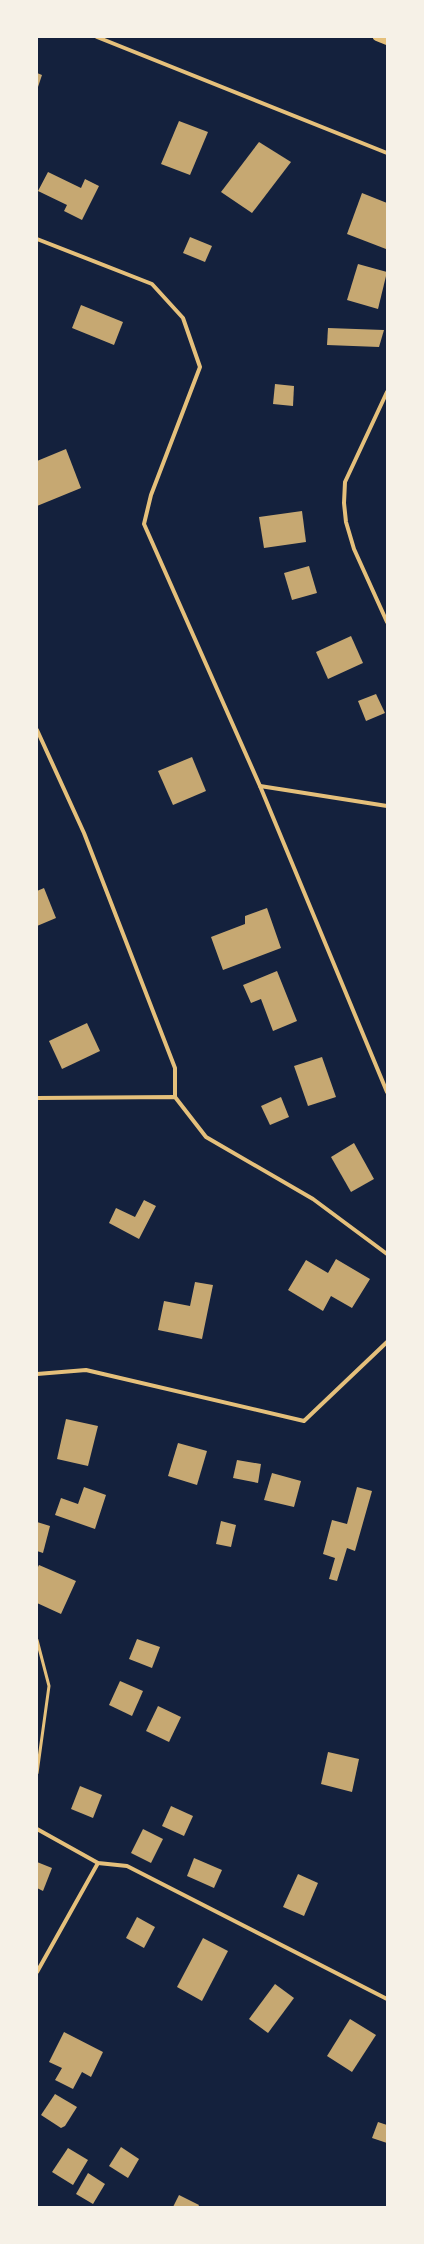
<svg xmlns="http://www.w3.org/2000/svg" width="424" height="2244" font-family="'Golos Text',sans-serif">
<rect width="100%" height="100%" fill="#14213d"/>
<g fill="#c6a872">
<path d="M37,73L42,75L37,90Z"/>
<path d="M179,121L208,132L190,175L161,164Z"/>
<path d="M259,142L291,162L252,213L221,192Z"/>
<path d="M48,172L81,188L85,179L99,186L82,220L64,211L67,205L38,191Z"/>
<path d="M362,193L387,203L386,249L347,234Z"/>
<path d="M190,237L212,246L205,262L183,253Z"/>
<path d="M358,264L387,272L378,309L347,300Z"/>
<path d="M81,305L123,322L114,345L72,328Z"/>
<path d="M328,328L384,330L379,347L327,345Z"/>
<path d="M275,384L294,386L293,406L273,404Z"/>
<path d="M66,449L81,488L37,506V461Z"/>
<path d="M302,511L306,542L264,548L259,517Z"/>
<path d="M309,566L317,593L292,600L284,573Z"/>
<path d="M351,636L363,663L328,679L316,652Z"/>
<path d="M376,694L385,713L366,721L358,701Z"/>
<path d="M192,757L206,791L173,805L158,771Z"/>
<path d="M44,888L56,918L37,926V891Z"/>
<path d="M267,908L281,948L223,970L211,937L245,924V916Z"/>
<path d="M277,971L297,1021L273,1031L261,999L251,1003L243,985Z"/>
<path d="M87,1023L100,1051L62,1069L49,1041Z"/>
<path d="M322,1057L336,1097L308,1106L294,1066Z"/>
<path d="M281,1097L289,1117L270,1125L261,1106Z"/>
<path d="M354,1143L374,1179L351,1192L331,1157Z"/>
<path d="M144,1200L156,1206L139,1239L109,1223L116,1208L135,1217Z"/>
<path d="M336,1259L370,1279L352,1308L331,1296L323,1311L288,1290L306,1260L328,1273Z"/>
<path d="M195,1282L213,1285L202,1339L158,1330L164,1301L190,1306Z"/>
<path d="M66,1419L98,1426L88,1466L57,1459Z"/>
<path d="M178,1443L207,1451L197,1485L168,1476Z"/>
<path d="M237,1460L261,1464L258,1483L233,1478Z"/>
<path d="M272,1473L301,1481L294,1507L264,1500Z"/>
<path d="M84,1487L106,1495L95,1529L55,1515L61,1498L78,1504Z"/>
<path d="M357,1487L372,1491L355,1551L347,1548L337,1581L329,1579L335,1558L323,1554L332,1520L347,1524Z"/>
<path d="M221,1521L236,1525L231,1547L216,1544Z"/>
<path d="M37,1522L50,1526L43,1553L37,1551Z"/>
<path d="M39,1565L76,1581L61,1614L37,1603V1569Z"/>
<path d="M137,1639L160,1647L152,1668L129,1659Z"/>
<path d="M120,1681L143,1691L132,1716L109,1705Z"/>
<path d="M158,1706L181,1717L169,1742L146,1731Z"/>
<path d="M328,1752L359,1759L352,1792L321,1784Z"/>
<path d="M80,1786L102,1795L93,1818L71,1809Z"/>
<path d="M171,1806L193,1816L184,1836L162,1826Z"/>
<path d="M143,1829L163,1839L151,1863L131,1853Z"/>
<path d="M194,1858L222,1870L214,1888L187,1876Z"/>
<path d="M37,1862L52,1868L43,1891L37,1888Z"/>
<path d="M298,1874L318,1883L304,1916L283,1907Z"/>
<path d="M137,1917L155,1927L144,1948L126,1938Z"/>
<path d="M203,1938L228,1951L202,2001L177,1987Z"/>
<path d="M275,1984L294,1998L268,2033L249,2019Z"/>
<path d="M350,2019L376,2035L352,2072L327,2056Z"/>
<path d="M64,2032L103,2052L91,2077L82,2072L73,2089L55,2080L62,2068L49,2062Z"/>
<path d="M55,2094L77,2107L65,2126L61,2128L41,2115Z"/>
<path d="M378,2122L387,2125V2143L372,2138Z"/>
<path d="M121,2147L139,2159L128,2178L109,2166Z"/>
<path d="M68,2148L88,2160L73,2185L52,2172Z"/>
<path d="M88,2173L105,2184L93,2204L76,2194Z"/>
<path d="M179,2195L199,2205L198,2207H173Z"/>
</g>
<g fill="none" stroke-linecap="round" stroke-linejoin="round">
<path stroke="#e5c07b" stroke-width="3" d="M37,1640L49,1686L37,1773"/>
<g stroke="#e5c07b" stroke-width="4">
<path d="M97,37L387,153"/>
<path d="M37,239L152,284L183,318L200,367L151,495L144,524L260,786L387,1092"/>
<path d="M387,392L345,482L344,503L346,522L354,549L387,622"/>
<path d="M37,730L84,833L175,1068V1097"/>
<path d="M260,786L387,806"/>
<path d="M37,1098L175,1097L206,1137L313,1199L387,1254"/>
<path d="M37,1374L86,1370L304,1421L387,1342"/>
<path d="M37,1829L98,1863L127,1866L387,1999"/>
<path d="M37,1972L98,1863"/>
</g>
<path stroke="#e5c07b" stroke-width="8" d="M377,37L387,41"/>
</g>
<rect width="424" height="2244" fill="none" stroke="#f6f1e7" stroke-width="76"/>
</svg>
